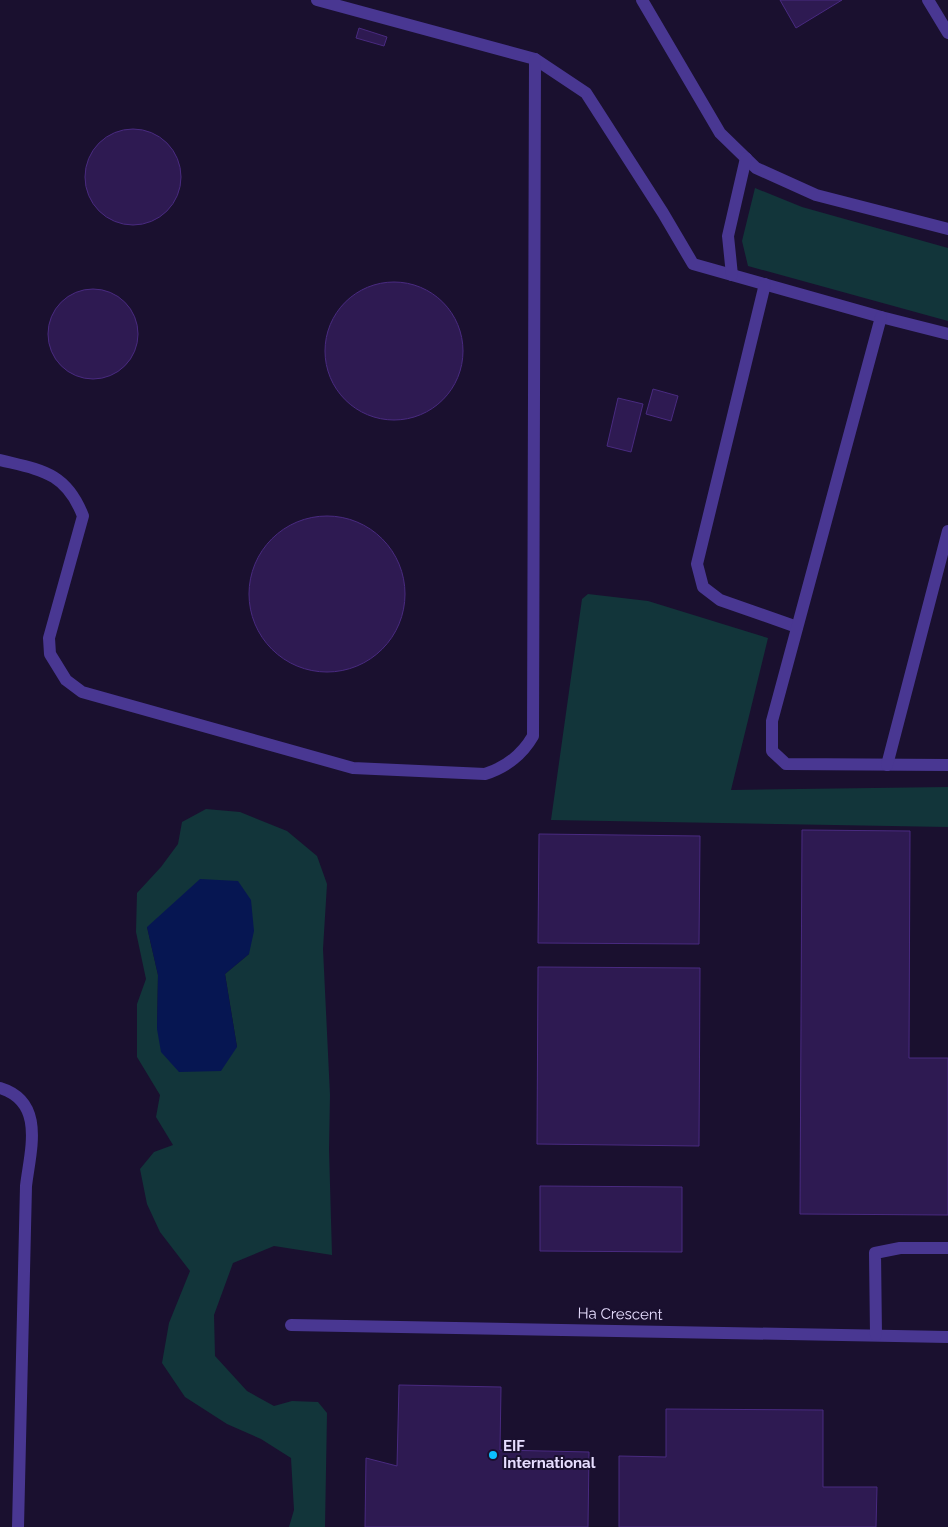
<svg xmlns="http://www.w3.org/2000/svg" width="948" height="1527" font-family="Raleway,sans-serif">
<rect width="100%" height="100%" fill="#1a102f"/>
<g fill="#12353a" fill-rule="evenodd">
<path d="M755,188L802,207L948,248V321L748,266L742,241Z"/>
<path d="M588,594L648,601L768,638L731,790L948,787V827L551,820L582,599Z"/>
<path d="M206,809L240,812L287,831L317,856L327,884L323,949L330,1095L329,1149L332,1255L274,1246L233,1263L214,1315L215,1356L247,1391L274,1406L292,1401L318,1402L327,1413L325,1527H289L294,1510L291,1458L261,1439L227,1424L185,1397L162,1363L169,1323L190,1271L160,1232L147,1204L140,1169L154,1152L173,1145L156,1117L160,1095L137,1057V1004L146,979L136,932L137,893L161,867L178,844L182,822ZM147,927L249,954L225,974L237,1047L157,1029L158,975Z"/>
</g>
<path fill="#061652" d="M200,879L238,881L251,900L254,931L249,954L225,974L237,1047L221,1071L179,1072L161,1052L157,1029L158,975L147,927Z"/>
<g fill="#2e1a52" stroke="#492a80">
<path d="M780,0H842L796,28Z"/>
<path d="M359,28L387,37L384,46L356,38Z"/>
<circle cx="133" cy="177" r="48"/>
<circle cx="394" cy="351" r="69"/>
<circle cx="93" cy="334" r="45"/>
<path d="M653,389L678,396L671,421L646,414Z"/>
<path d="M618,398L643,404L631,452L607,446Z"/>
<circle cx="327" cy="594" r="78"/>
<path d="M802,830L910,831L909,1058H948V1215L800,1214Z"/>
<path d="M539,834L700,836L699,944L538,943Z"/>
<path d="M538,967L700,968L699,1146L537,1144Z"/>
<path d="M540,1186L682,1187V1252L540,1251Z"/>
<path d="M399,1385L501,1387L500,1450L589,1452L588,1527H365L366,1458L397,1466Z"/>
<path d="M666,1409L823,1410V1487H877L876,1527H619V1456L666,1457Z"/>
</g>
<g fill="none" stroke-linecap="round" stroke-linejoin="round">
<g stroke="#493792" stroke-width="12">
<path d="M317,0L535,59L586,93L663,213L693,264L881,317L948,334"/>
<path d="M642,0L720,133L756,168L816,195L948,229"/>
<path d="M928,0L948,33"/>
<path d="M732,275L728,236L746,158"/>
<path d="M765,284L697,564L703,587L720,600L797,627"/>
<path d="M881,317L772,721V751L786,764L948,765"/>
<path d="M0,460C41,470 66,472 83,516L49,638L50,654L66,680L82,692L353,768L485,774C507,767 522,755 533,736L535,59"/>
<path d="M887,765L948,531"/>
<path d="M0,1088C46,1102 30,1151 26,1186L18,1527"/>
<path d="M291,1325L948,1337"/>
<path d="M876,1335L875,1253L900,1248H948"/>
</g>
</g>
<circle fill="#0ac0ff" stroke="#1a102f" stroke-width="2" cx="493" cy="1455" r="5"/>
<g text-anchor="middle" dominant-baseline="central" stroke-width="4" stroke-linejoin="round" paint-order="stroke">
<g font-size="15" fill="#e7deff" stroke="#1a102f">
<text transform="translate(620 1314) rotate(1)">Ha Crescent</text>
</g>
<g font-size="15" font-weight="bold" fill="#e7deff" stroke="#1a102f" text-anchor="start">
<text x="503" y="1446">EIF<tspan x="503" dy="17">International</tspan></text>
</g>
</g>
</svg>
